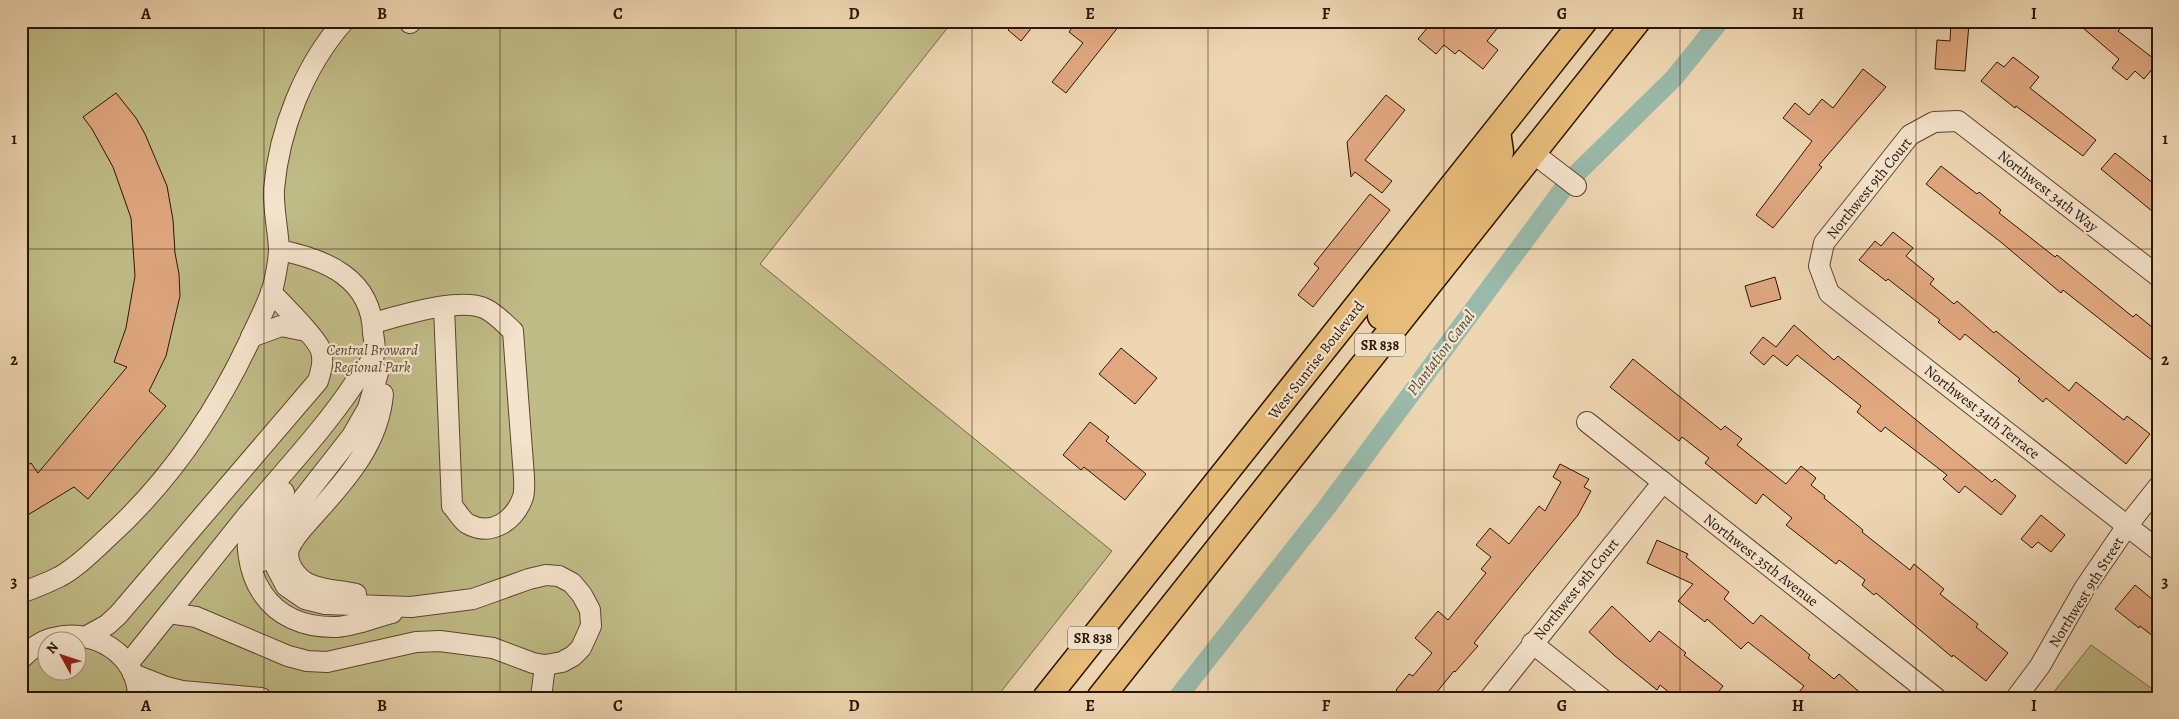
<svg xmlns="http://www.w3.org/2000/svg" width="2179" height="719" font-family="Alegreya,serif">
<rect width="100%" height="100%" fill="#eed6b2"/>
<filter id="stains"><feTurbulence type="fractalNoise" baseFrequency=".004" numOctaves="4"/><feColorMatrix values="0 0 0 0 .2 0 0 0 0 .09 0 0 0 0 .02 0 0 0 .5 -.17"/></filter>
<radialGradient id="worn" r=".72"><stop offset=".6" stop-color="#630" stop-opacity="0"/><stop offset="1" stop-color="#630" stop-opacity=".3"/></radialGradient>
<g fill="#c0bc87" stroke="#776844" fill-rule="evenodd">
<path d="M21,21H953L760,264L1112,551L996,698H21ZM48,642H78V672H48Z"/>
<path d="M2091,645L2158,693V698H2049Z"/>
</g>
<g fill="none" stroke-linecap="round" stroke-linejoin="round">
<path stroke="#99b9aa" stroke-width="19" d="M1177,698L1327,507L1569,181L1674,78L1720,21"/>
</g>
<g fill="#e1a880" stroke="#2e1502">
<path d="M1015,21H1037L1021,41L1008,30Z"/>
<path d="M1077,21H1123L1066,93L1052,82L1083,43L1069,32Z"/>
<path d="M1433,21H1503L1487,41L1498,50L1483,69L1459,50L1455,54L1444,45L1436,54L1418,39Z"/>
<path d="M2075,21H2111L2120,29L2118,31L2158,62L2144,79L2135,71L2127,80L2112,68L2119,59Z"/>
<path d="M1951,22L1969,24L1965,71L1935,69L1937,40L1950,41Z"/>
<path d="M2013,57L2039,77L2030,88L2096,140L2083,156L2016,106L2015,108L1981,81L1997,62L2004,67Z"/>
<path d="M1863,69L1886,87L1819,165L1822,167L1773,228L1756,215L1812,141L1783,118L1795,103L1809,115L1822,99L1833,108Z"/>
<path d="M116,93L136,118L145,134L167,186L173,220L175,253L179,274L180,296L166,356L149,391L166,406L88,499L74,487L21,519V469L31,463L38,473L127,367L114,362L126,328L135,276L131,218L113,167L92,129L83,117Z"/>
<path d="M1386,95L1405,110L1365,160L1392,181L1382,193L1355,172L1351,177L1347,142Z"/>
<path d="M2115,153L2158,187V216L2101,169Z"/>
<path d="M1941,166L1977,194L1979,192L2001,210L1999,213L2055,257L2057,255L2133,317L2136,314L2158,332V365L2063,290L2061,293L2002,243L1926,184Z"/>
<path d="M1370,194L1390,210L1313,307L1298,295L1319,268L1314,264Z"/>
<path d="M1893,232L1913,248L1906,256L1934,279L1930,284L1954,304L1957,301L1994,333L1996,331L2069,391L2076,382L2124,420L2127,416L2150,434L2126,464L2046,398L2043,402L2018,381L2020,379L1965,334L1960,340L1938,322L1940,320L1888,279L1886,281L1859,260L1875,241L1881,246Z"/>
<path d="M1775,277L1781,299L1751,307L1745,286Z"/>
<path d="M1794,325L1834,360L1838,356L1992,482L1995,479L2016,496L2001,515L1965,486L1959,493L1943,479L1947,475L1885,427L1881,432L1857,412L1861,406L1797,355L1787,366L1773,355L1764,365L1750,353L1763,337L1776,347Z"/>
<path d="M1121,348L1157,378L1135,404L1099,374Z"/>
<path d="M1633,359L1721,430L1725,426L1742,439L1737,445L1786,484L1801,466L1816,478L1811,485L1825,496L1824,498L1863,530L1862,532L1910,570L1914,564L1944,589L1940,594L1978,624L1976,627L2008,653L1986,681L1953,655L1952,657L1876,593L1874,595L1862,585L1865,580L1839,560L1836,564L1786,525L1792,518L1763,494L1756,504L1705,463L1709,458L1682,437L1679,441L1610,387Z"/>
<path d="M1090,422L1109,437L1106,441L1146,474L1125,500L1084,467L1081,470L1063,455Z"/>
<path d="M1560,464L1589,479L1584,487L1591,491L1578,515L1474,643L1478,646L1455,672L1454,671L1432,698H1406L1396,690L1409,674L1413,676L1432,653L1415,638L1438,611L1448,620L1486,573L1481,569L1491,557L1476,545L1490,528L1509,544L1539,506L1545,511L1561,482L1553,477Z"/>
<path d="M2041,515L2065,535L2051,552L2038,542L2032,548L2021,539Z"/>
<path d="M1657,540L1688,554L1686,557L1729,592L1724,599L1753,624L1761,615L1810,655L1808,658L1834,679L1839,674L1866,698H1794L1804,686L1748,642L1741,649L1707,619L1705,622L1678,601L1693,584L1647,563Z"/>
<path d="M2135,585L2158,604V640L2140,626L2139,628L2115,609Z"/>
<path d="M1612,606L1650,642L1659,631L1686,653L1684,655L1723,686L1714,698H1676L1660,685L1657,690L1615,656L1589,632Z"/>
</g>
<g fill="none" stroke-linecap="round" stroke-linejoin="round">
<g stroke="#5e452e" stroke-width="22">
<g id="minor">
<path d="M409,21L410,23"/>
<path d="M1533,153L1576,186"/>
<path d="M279,250C325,259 372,278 373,333C374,339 376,349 374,355C370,365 360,375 354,384C324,429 286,469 251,511C237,574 267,629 337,627C355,626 375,617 392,613"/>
<path d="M2158,276L1958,121L1934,122L1910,135L1824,243L1819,266L1829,293L2158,550"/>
<path d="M373,323C400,316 461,296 486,309C496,314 505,324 513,331L524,477C524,483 525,491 523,497C515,520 492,537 468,524C462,521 457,511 452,506L444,307"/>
<path d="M251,337L281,326L306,331"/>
<path d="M1587,422L1936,698"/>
<path d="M262,561C257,528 264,517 284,492"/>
<path d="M21,593C34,588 47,583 59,577C76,568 92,552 106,539C167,484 214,416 249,342C257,323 269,303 274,283C276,273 279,260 279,249C278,229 273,209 274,189C279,130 304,66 344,21"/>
<path d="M356,594C340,590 322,591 307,583C296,577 285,562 289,549C294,535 308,523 317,512C348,478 379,442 383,394"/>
<path d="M169,613L196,617L288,656L307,661L327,662L416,642L440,641L493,648L533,663L545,665L562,662L573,656L581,648L591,626L590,610L582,595L572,583L559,576L546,575L529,579L473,599L411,607L325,604L305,599L286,586L276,567L274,545L276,533L352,436L368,408L378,373"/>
<path d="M87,636L107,625L118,615L318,381C321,371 324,362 321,351C318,339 282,304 271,292"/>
<path d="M1532,643L1601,698"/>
<path d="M21,659C30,650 40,641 53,638C92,627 139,654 138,698"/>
<path d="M128,664L249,513"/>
<path d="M133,674L166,687L182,691L261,698"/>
<path d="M541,698L545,665"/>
<path d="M1490,698L1663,482"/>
<path d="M2016,698L2040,666L2084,589L2127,526L2158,487"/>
</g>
</g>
<g stroke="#2e1502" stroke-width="29">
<g id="major">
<path d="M1381,316L1496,163L1500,152L1497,131"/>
<path d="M1046,698L1584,21"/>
<path d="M1100,698L1637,21"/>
</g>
</g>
<use href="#minor" stroke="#f4e4cd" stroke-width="20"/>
<use href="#major" stroke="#e7bb79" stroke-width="26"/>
</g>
<path fill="none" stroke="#2e1502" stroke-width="1" stroke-opacity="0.55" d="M264,21V698M500,21V698M736,21V698M972,21V698M1208,21V698M1444,21V698M1680,21V698M1916,21V698M21,249H2158M21,470H2158"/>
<g text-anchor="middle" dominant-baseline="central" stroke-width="4.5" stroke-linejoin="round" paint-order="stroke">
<g fill="#f4e4cd" stroke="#69533f" stroke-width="1">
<rect x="1355" y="333.5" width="50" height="23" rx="4"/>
<rect x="1068" y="626.5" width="50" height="23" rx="4"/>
</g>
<g font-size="14" font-weight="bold" fill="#2e1502">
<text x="1380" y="345">SR 838</text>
<text x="1093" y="638">SR 838</text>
</g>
<g font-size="15" fill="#2e1502" stroke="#f4e4cd">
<text transform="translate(1869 188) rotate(-51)">Northwest 9th Court</text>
<text transform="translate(2048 191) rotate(38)">Northwest 34th Way</text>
<text transform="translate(1316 360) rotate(-52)">West Sunrise Boulevard</text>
<text transform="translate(1982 412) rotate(38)">Northwest 34th Terrace</text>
<text transform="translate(1761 560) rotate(38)">Northwest 35th Avenue</text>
<text transform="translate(1576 589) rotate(-51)">Northwest 9th Court</text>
<text transform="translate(2086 592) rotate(-58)">Northwest 9th Street</text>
</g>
<g font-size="15" font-style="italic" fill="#5a472a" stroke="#f4e4cd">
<text x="372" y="350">Central Broward<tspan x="372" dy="17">Regional Park</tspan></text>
</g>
<g font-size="16" font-style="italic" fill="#534e3d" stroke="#f4e4cd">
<text transform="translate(1441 353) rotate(-53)">Plantation Canal</text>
</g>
</g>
<rect width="2179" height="719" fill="none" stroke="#eed6b2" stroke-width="55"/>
<g transform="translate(62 656) rotate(310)"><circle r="24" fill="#f4e4cd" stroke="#a5917c"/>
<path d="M0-4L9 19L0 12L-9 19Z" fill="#8f2418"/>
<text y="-8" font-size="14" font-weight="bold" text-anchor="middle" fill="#2e1502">N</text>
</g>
<rect x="28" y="28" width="2124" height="664" fill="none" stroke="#2e1502" stroke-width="2"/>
<g font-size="16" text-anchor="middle" font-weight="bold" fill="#2e1502">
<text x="146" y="19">A</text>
<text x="382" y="19">B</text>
<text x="618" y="19">C</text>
<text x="854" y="19">D</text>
<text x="1090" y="19">E</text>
<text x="1326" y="19">F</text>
<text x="1562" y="19">G</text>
<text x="1798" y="19">H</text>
<text x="2034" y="19">I</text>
<text x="14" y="144">1</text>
<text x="2165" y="144">1</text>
<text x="14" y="365">2</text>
<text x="2165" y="365">2</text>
<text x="14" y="587">3</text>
<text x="2165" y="587">3</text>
<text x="146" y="711">A</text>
<text x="382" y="711">B</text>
<text x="618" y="711">C</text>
<text x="854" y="711">D</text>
<text x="1090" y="711">E</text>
<text x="1326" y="711">F</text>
<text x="1562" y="711">G</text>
<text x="1798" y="711">H</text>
<text x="2034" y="711">I</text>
</g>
<rect width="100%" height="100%" filter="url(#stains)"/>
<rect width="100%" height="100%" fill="url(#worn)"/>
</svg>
